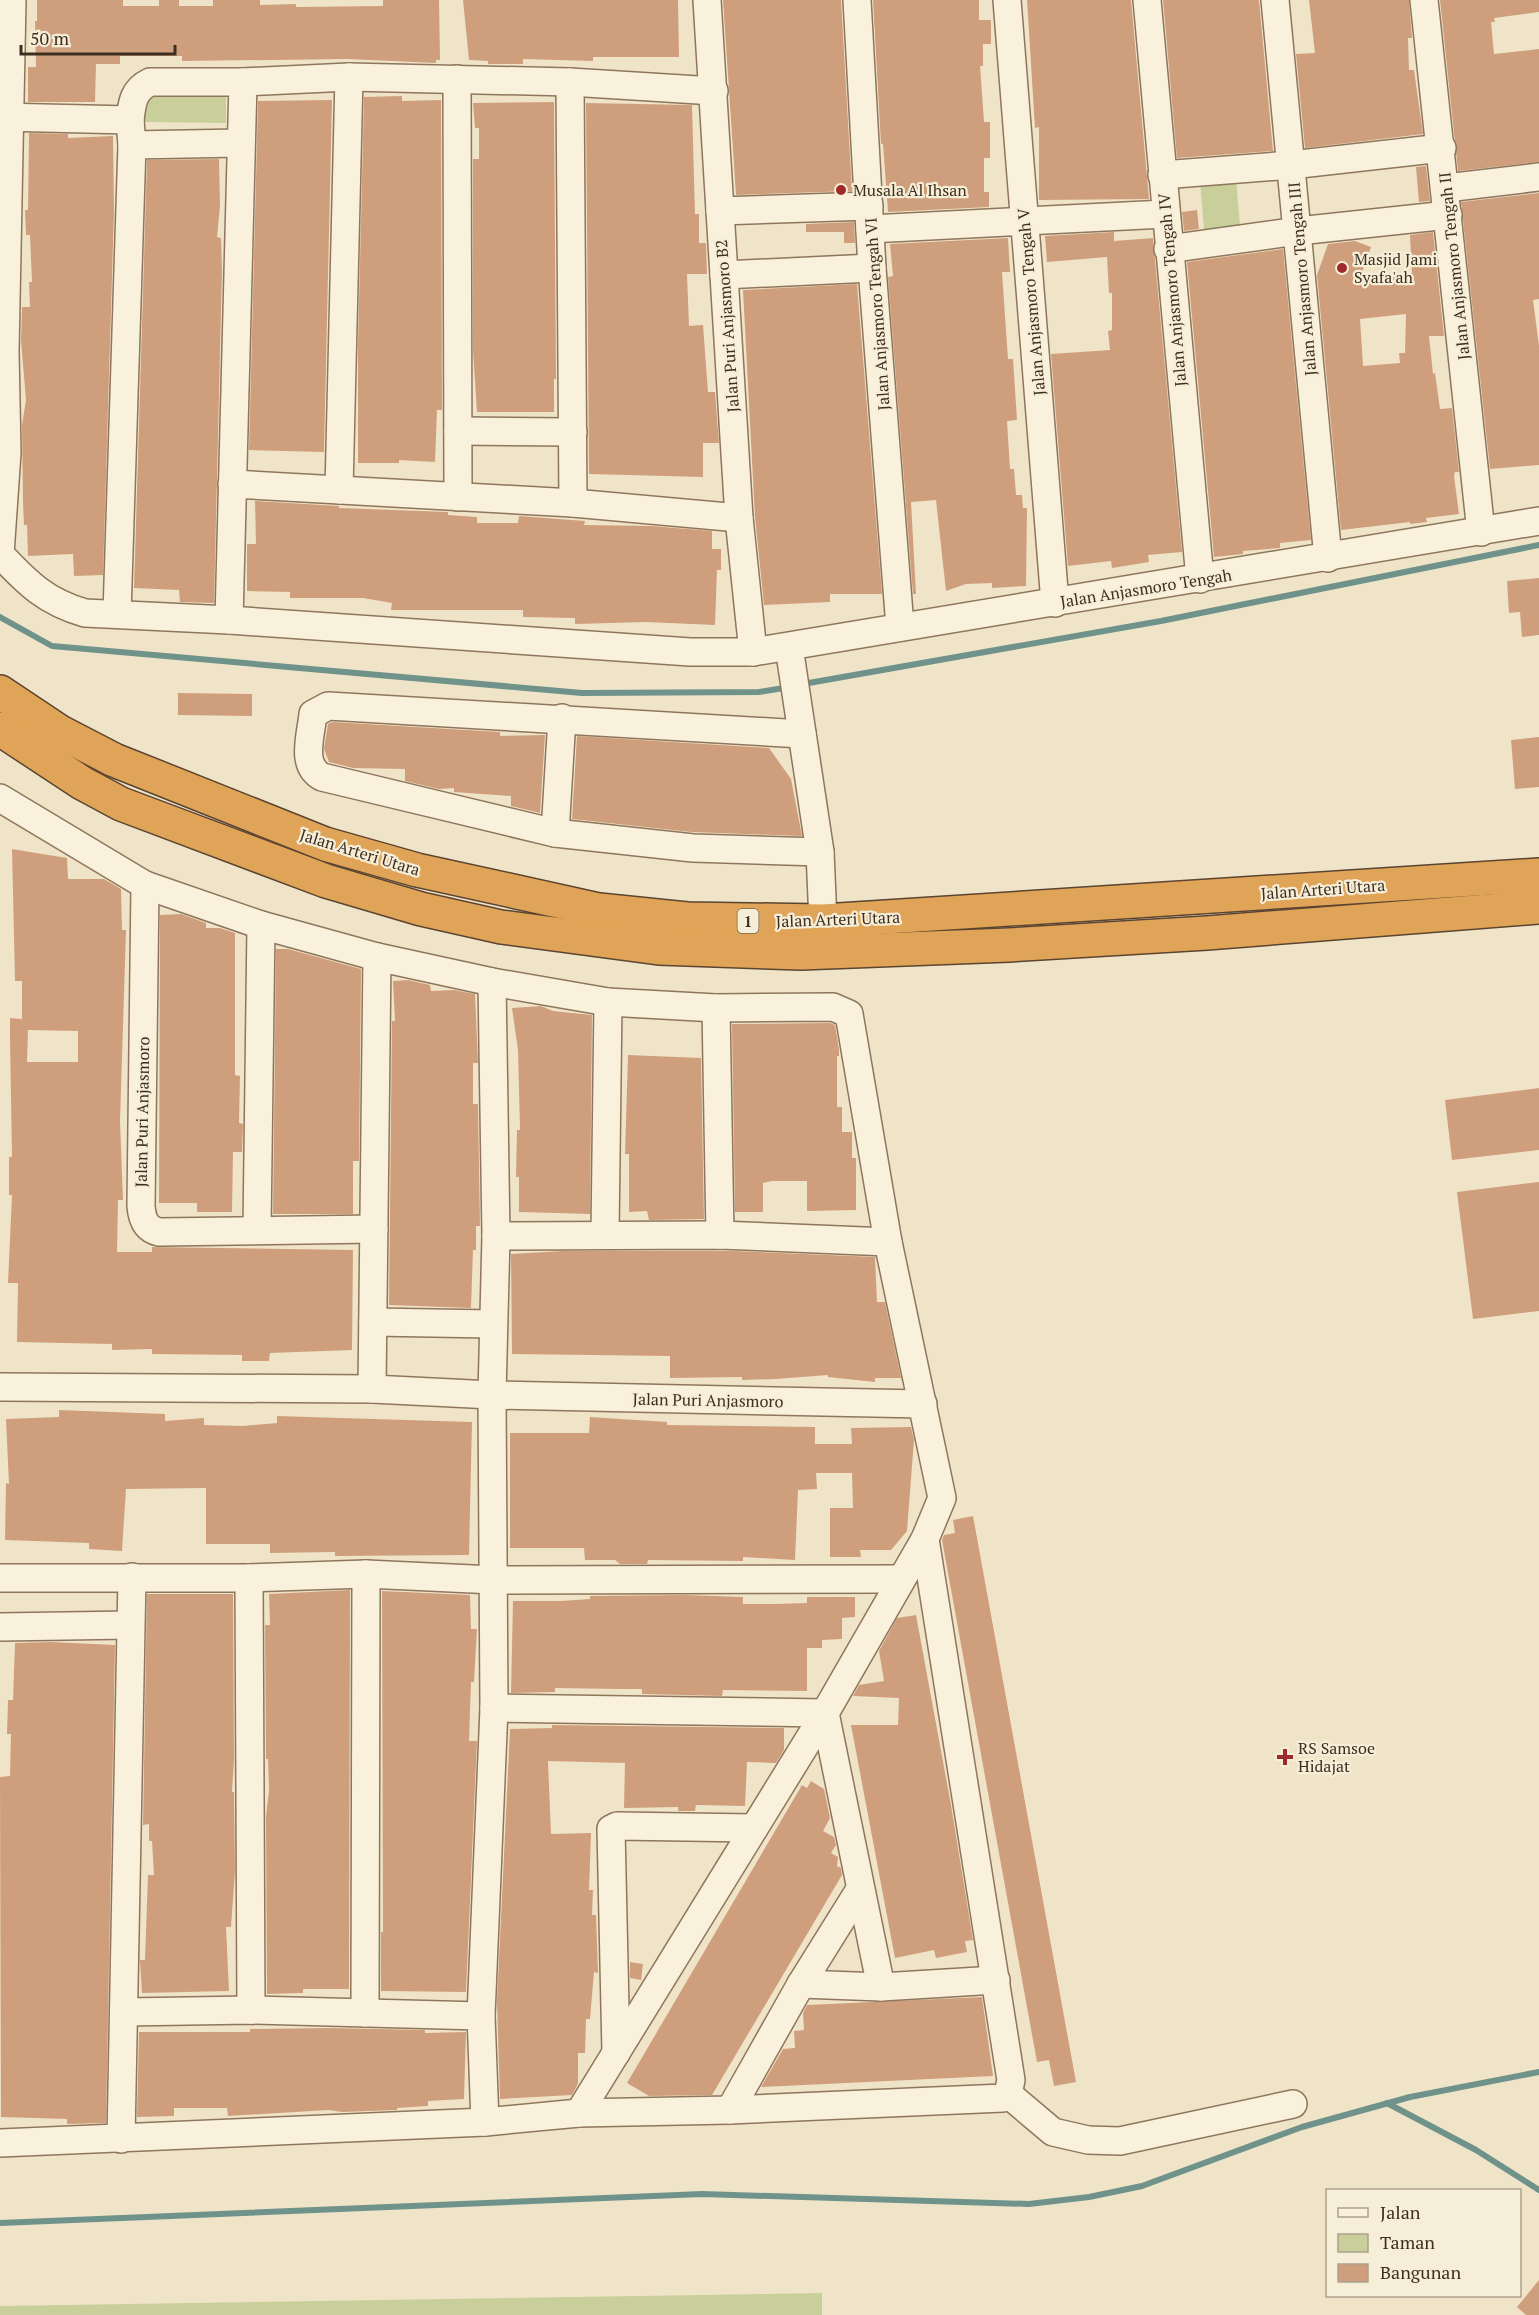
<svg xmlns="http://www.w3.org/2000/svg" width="1539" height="2315" font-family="'PT Serif',serif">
<rect width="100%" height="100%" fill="#f0e4c8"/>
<g fill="#c9cf9b">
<path d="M226,95V123L145,122V96Z"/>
<path d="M1236,179L1240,226L1204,230L1200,182Z"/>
<path d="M822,2293V2315H0V2306Z"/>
</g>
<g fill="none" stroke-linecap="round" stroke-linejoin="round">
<g stroke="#6f938a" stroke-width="6">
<path d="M0,617L52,646L582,693L759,692L790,687"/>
<path d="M803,684L1161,621L1539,545"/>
<path d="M1387,2103L1476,2150L1539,2190"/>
<path d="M0,2223L702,2194L1029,2204L1089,2197L1142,2186L1302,2127L1410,2097L1539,2072"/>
</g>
</g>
<g fill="#cf9f7d" fill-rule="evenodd">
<path d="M37,0H123V6H159V0H179V6H213V0H260V5L296,4V7L383,6V0H439L440,60H436V63L347,59L182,61V56H120V64H96L95,102H28V67H36L35,21H37Z"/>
<path d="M463,0H678L679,57H593V61L523,59V64H488V61L469,60Z"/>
<path d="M723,0H841L852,191L736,195Z"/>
<path d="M873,0H979V20H991V44H983V66H980L984,122H990V158H984V192H989V207L888,212L883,144H881Z"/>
<path d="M1027,0H1131L1149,199L1039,200V127L1035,128Z"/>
<path d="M1163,0H1259L1273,151L1177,158Z"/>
<path d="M1309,0H1409L1412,38H1408L1409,70H1414L1423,134L1305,148L1296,54L1315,53Z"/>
<path d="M1440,0H1539V12L1494,18L1495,22H1491L1494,54L1539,49V162L1458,171Z"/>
<path d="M402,96V101L441,100L442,410H437L435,462L399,460V463H358V346L364,97Z"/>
<path d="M332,100L324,452L249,450L258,101Z"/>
<path d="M554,102L556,379H554V412H477L473,351V159H479V128H475L473,103Z"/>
<path d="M586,103L692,105L695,214H699V243H706L707,274H687L689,326L703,325L708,392H715L719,443H703V477L589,474Z"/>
<path d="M29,133L68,134V138L113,136L114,211L103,575L74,576L73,554L28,556L27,525H24L23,502L22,425L26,400L21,341L22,307H30L29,282H32L30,235H26L25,210H28Z"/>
<path d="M219,159L220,206L217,237L221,238L222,270L214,603L180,602L179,590L134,588L147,160Z"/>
<path d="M1426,166L1430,201L1419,202L1416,167Z"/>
<path d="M1539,193V299L1533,300L1539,346V465L1490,469L1461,202Z"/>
<path d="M1197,210L1199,229L1184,231L1182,212Z"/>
<path d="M854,222L855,243H844V232H806V224Z"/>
<path d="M1114,232V241L1153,238L1182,552L1148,555L1149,562L1112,568L1111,561L1068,566L1051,354L1110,350L1108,331L1112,330V293H1109L1107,257L1047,262L1045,236Z"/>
<path d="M1433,232L1444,336H1429L1433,374L1435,373L1440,409L1452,408L1459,472H1455L1454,476L1459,514L1426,518L1427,522L1410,524V522L1341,530L1317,275L1328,244L1355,241L1371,247L1361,275L1412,273L1410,235ZM1406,314L1405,353H1399L1400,363L1363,366L1360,319Z"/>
<path d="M1008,238L1010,272H1002L1008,359H1013L1017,420L1007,421L1010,469H1014L1016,495H1022L1023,508H1027L1026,586L992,588V583L966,584L946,591L936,500L911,502L916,594H913L888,277L893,276L890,244Z"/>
<path d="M1283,249L1311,540L1280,543V548L1243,551V554L1214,557L1187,262Z"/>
<path d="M857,284L882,594H830V602L764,605L755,517L743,290Z"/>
<path d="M255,501L339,506V508L448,512V515L477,517V523H518L519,516L585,521L584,525L651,526L712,531V549H721V570H717L715,625L646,622L575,624V618L523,617V610H391L392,603L363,598H290V592L247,591V544H256Z"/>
<path d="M1539,578V635L1522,637L1520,612L1509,613L1507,581Z"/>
<path d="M178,693L252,694V716L178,715Z"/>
<path d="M332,722L500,732V736L545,735L540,813L511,806V796L454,792V788L439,789L405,781V769L353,768L329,762L324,749L328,724Z"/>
<path d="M577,736L769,748L791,779L802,836L691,832L572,819Z"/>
<path d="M1539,737V787L1515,789L1511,740Z"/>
<path d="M12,849L67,858L68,879H104L121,889L122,930H126L120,1121L123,1200H118L117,1252H152V1247L353,1250L352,1350L270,1353L269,1361H242V1355L152,1354V1349L112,1350V1344L17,1342L18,1283H8L12,1195H9V1157H12L10,1038V1018L22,1019V981H15ZM28,1030L78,1031V1062H27Z"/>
<path d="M181,914L206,923V928H220L235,933V1075L240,1076L239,1123L243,1124L242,1152H233L232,1212H197V1203H159L160,915Z"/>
<path d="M276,949H288L361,969L359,1161H353V1214H273Z"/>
<path d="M408,980L430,985L431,991L454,990L475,994L478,1063H473V1104H478L480,1226H476V1250H473L471,1308L389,1305L392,1021H395L393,981Z"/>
<path d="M541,1006L553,1011L592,1015L590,1214L519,1212V1177H516L517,1130H520L518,1050L512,1008Z"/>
<path d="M830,1023L835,1025L839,1050V1056H837V1107H842V1132H852V1158H856V1210L807,1211V1181H772L763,1183V1212H735L732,1024Z"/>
<path d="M628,1055L701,1058L704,1219L649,1220L647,1211L629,1212V1154H625Z"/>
<path d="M1539,1088V1150L1452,1160L1445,1100Z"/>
<path d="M1539,1182V1311L1473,1319L1457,1192Z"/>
<path d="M563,1251H734L875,1257L877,1302H885L901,1378H875V1382L828,1377V1375L776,1379L742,1380V1377L670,1378V1356L512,1354L511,1254Z"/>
<path d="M59,1410L165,1414V1421L204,1418V1425L243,1426L277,1423V1416L472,1422L469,1555L335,1556V1552L270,1553V1544H206V1488L126,1489L122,1551L89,1549V1543L5,1540L6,1483L9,1484L6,1419L59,1417Z"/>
<path d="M590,1417L667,1422V1425L815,1427V1444H852L851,1428L911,1427L914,1440L907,1531L891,1550H860L861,1557H830V1508H853L852,1473H816L817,1489L798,1490L795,1560L743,1557V1561L648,1560L647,1564H620L615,1560H585L584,1548H510V1433H589Z"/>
<path d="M973,1516L1076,2082L1054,2086L1049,2060L1037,2062L942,1540L944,1535L955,1533L953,1520Z"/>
<path d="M350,1590L349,1989H303V1993L267,1994L266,1817L269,1790L268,1759H266L265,1625H270L269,1594Z"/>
<path d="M382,1591L470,1595L471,1629H477L474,1682H471L469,1741H477L466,1992L381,1991V1932H383Z"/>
<path d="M147,1594H233L234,1759L232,1792H234L235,1871L231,1927H226L229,1991L142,1993L140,1960H145L148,1875H154L152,1841H149V1824L143,1825Z"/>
<path d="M685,1595L743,1597V1604H775L807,1603V1597H855V1617L842,1618V1639L822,1640V1648H807V1691L723,1690L722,1696L642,1694V1689H618L555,1688V1692L511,1693L513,1601H561L590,1599V1596Z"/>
<path d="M916,1615L951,1805L973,1940L965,1941L967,1952L936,1958L934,1950L895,1958L851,1725H898L899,1698L853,1696L859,1685L884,1681L879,1651L897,1618Z"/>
<path d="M51,1642L115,1645L106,2123L67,2124V2119L1,2117L0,1777L10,1776L11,1734H7L8,1700H13L15,1643Z"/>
<path d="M552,1725L784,1728V1750L776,1763L747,1762L745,1806L696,1805L695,1811H678V1807L624,1808L625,1763L548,1761L551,1834L591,1833L589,1890H593L592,1915H596L598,1973L594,1972L590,2019H586L585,2053H578V2084L572,2095L500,2099L497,2002L510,1729L552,1728Z"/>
<path d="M811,1781L824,1789L830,1818L823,1831L834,1837L836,1845L831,1853L838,1857L837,1866L841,1868L842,1875L712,2095L649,2096L627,2083L802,1785L807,1788Z"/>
<path d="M630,1962L643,1964L641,1980L630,1978Z"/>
<path d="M982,1997L993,2076L761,2087L783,2049L795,2048L794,2031L804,2030L803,2013L807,2005Z"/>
<path d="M328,2028L425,2030V2033L466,2032L464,2099L428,2101V2106L397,2108V2110L342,2112L329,2110L228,2116L227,2108H174V2116L137,2117L139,2032H250V2029Z"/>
<path d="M1539,2280V2315H1526L1517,2307Z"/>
</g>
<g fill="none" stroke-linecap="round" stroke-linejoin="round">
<g stroke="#8d765c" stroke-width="30">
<g id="minor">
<path d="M707,0L739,518L753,652"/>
<path d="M857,0L872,268L900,627"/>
<path d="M1007,0L1055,603"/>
<path d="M1147,0L1200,579"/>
<path d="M1275,0L1328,558"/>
<path d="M1424,0L1481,532"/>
<path d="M457,79L458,497"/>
<path d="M570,82L573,503"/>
<path d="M0,117L130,120C132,103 133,90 150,82H243L349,77L570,82L714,91"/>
<path d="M132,145L240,143"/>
<path d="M1162,175L1291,165L1442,148"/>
<path d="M1446,188L1539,177"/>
<path d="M720,211L869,206"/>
<path d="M870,229L1165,214"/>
<path d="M1168,249L1298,231L1448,215"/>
<path d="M724,275L872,268"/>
<path d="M458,431L573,432"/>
<path d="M232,484L573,503L739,518"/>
<path d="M339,490L349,77"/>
<path d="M0,554C27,583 46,602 85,613L229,620L690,652H753L1539,521"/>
<path d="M0,554L7,453L5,351L12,0"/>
<path d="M117,614L132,145L130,120"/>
<path d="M229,620L243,82"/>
<path d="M789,647L820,852L823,921"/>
<path d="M802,734L328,706L313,714C311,736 300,765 322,777L555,833L693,848L820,852"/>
<path d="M0,798L145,885L261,925L377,957L492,982L608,1002L716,1008L833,1007L849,1014L888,1242L942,1498L925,1539L825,1713L579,2113"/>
<path d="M555,833L562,718"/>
<path d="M145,885L141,1206C142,1218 145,1229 159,1232L374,1229"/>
<path d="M716,1008L720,1235"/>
<path d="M257,1230L261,925"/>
<path d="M605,1234L608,1002"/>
<path d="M496,1236L720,1235L888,1242"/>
<path d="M373,1322L493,1324"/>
<path d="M0,1387L372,1389L492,1395L923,1404"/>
<path d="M372,1389L377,957"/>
<path d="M0,1578H249L366,1574L494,1580L901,1579"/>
<path d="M249,1578L251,2010"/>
<path d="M0,1627L130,1625"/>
<path d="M494,1708L825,1713L881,1987"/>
<path d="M801,1984L881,1987L996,1980"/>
<path d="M125,2012L251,2010L481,2016"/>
<path d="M365,2013L366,1574"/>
<path d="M616,2053L611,1829L617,1826L754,1828"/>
<path d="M1008,2094L1053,2132L1088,2140L1120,2141L1293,2104"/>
<path d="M730,2110L801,1984L859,1891"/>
<path d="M485,2122L481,2016L494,1708L492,1395L496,1236L492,982"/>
<path d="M121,2139L132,1577"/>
<path d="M0,2143L485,2122L579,2113L730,2110L1003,2098L1008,2094L1011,2080L925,1539"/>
</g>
</g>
<g stroke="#5b4430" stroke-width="36">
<g id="highway">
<path d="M0,692L60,732L114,760L325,844L417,870L599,910L687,919L823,921L1539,875"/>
<path d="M0,729L82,783L121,804L326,881L421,909L501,927L659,948L801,953L1009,945L1207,933L1539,907"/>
</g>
</g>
<use href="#minor" stroke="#faf1dc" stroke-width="27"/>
<use href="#highway" stroke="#e0a458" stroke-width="33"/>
</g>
<g fill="#9e2a2b" stroke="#f7eed8" stroke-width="2">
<circle cx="841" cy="190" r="6"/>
<circle cx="1342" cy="268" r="6"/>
<path d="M1282 1748h6v6h6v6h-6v6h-6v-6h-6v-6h6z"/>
</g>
<g text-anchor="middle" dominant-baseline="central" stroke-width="4.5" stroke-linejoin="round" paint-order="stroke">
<rect fill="#f7eed8" stroke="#756857" stroke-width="1.5" x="737.5" y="909" width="21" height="24" rx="4.5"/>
<g font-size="15" font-weight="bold" fill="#3d2e20">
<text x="748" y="921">1</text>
</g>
<g font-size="16" fill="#3d2e20" stroke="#f7eed8" text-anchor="start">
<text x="853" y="190">Musala Al Ihsan</text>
<text x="1354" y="259">Masjid Jami<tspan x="1354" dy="18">Syafa'ah</tspan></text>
<text x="1298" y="1748">RS Samsoe<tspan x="1298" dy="18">Hidajat</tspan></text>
</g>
<g font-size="16" fill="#3d2e20" stroke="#f7eed8">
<text transform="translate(1454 266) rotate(-96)">Jalan Anjasmoro Tengah II</text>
<text transform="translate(1302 279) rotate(-95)">Jalan Anjasmoro Tengah III</text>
<text transform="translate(1172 290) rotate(-95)">Jalan Anjasmoro Tengah IV</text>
<text transform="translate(1031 302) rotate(-95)">Jalan Anjasmoro Tengah V</text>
<text transform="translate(877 314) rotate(-94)">Jalan Anjasmoro Tengah VI</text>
<text transform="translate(727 326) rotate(-94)">Jalan Puri Anjasmoro B2</text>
<text transform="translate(1146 588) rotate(-9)">Jalan Anjasmoro Tengah</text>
<text transform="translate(360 852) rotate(17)">Jalan Arteri Utara</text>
<text transform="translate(1323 889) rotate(-4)">Jalan Arteri Utara</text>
<text transform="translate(838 919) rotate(-2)">Jalan Arteri Utara</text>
<text transform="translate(142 1112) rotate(-89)">Jalan Puri Anjasmoro</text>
<text transform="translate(708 1400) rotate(1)">Jalan Puri Anjasmoro</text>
</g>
</g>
<rect x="1326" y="2189" width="195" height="108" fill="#f7eed8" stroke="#ada18e" stroke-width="1.5"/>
<rect x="1338" y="2208" width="30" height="9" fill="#faf1dc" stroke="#ada18e" stroke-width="1.5"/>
<text x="1380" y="2219" font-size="18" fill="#3d2e20">Jalan</text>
<rect x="1338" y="2234" width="30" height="18" fill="#c9cf9b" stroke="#ada18e" stroke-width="1.5"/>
<text x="1380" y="2249" font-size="18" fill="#3d2e20">Taman</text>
<rect x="1338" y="2264" width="30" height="18" fill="#cf9f7d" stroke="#ada18e" stroke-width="1.5"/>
<text x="1380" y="2279" font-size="18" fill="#3d2e20">Bangunan</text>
<path d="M21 45v9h154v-9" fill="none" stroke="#3d2e20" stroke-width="3"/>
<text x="30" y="45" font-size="18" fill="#3d2e20" stroke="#f7eed8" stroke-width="4.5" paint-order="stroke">50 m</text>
</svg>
